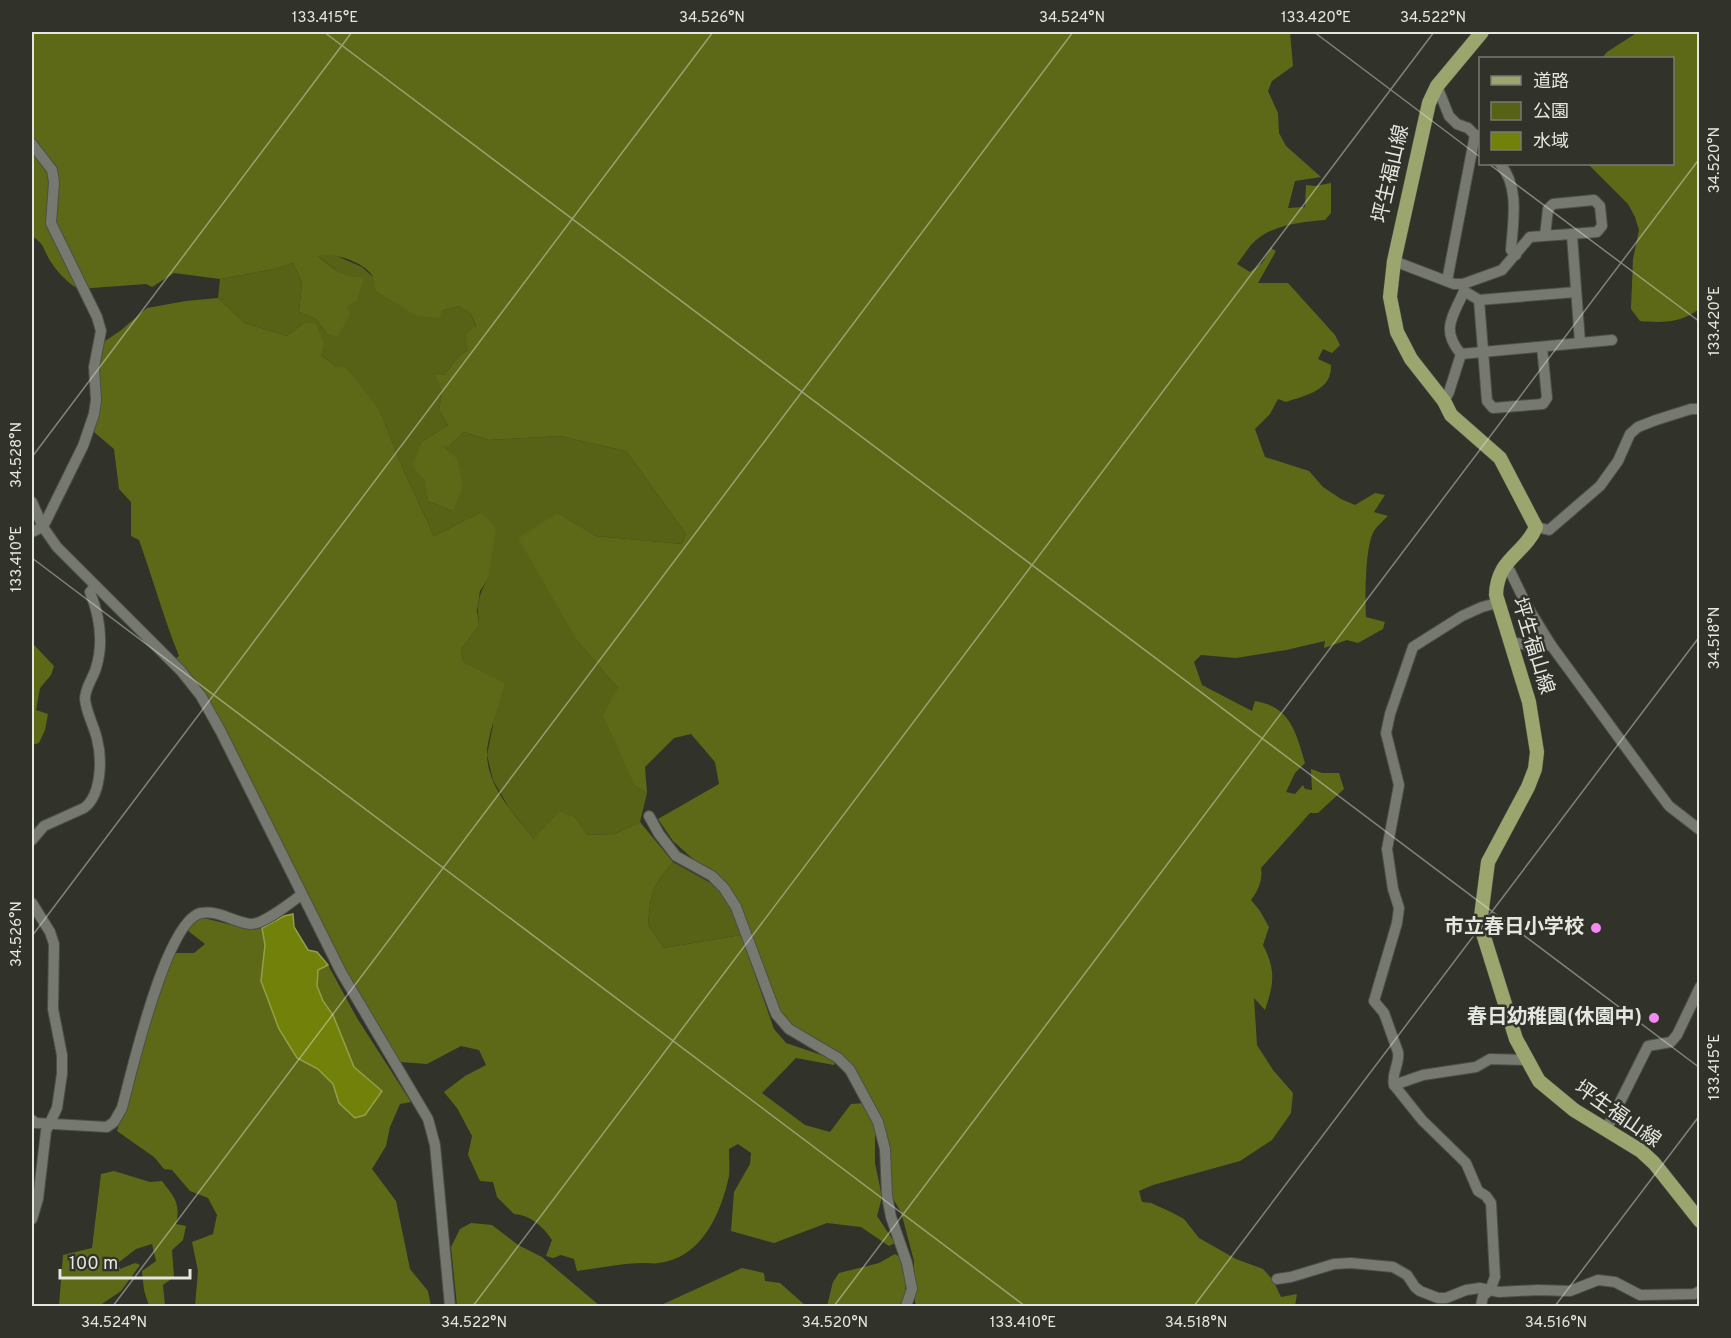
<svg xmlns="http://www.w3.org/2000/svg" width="1731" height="1338" font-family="Overpass,'Noto Sans JP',sans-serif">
<rect width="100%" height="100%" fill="#31322a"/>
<g fill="#576217">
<path d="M332,254L362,267L373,277L442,311L459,306L471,314L476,327L468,350L459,356L444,375L434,373L442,393L439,410L448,425L423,441L428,501L453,511L442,446H449L464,432L489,440L560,436L626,451L686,534L682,544L596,536L558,513L578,642L618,688L635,786L647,793L640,822L615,834L585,835L575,817L534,839L509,808L493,780L487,755L493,725L478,670L463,662L461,649L479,626C477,607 477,596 488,579L481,512L434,536L402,467L380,411L337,367L320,354L305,322L287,336L245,323L218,298L220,279L275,269L293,263L302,283L299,312L316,319L327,334L347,307L364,279C342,276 333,269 317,255Z"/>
<path d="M673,862L716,886L729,905L741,935L664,948L648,925C651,892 651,888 673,862Z"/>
</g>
<g fill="#5e6918">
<path d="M32,32H1290L1293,66L1272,81L1268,91L1278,113L1279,133L1286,146L1321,177L1295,181L1288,208L1305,207L1306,185L1315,186L1331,183V213L1325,220C1301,222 1268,225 1251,245C1246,251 1242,258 1237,264L1250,272L1262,263L1271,248L1276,251L1258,283H1288L1335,335L1340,345L1332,353L1323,349L1318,359L1331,365C1332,391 1305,395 1286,402L1278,399L1270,414L1255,429L1265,457L1309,471L1323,487L1341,499L1355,505L1375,493L1385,495L1374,512L1388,516C1383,521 1378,525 1374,531C1365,545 1365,599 1366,617L1385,622L1383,629L1358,643L1347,640L1324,648L1325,641L1286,650L1236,658L1201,655L1194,662L1202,685L1252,711L1255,701C1291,707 1296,733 1305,763L1295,773L1286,792L1295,794L1303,785L1305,789L1312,790L1311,769L1322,773H1339L1344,789L1318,813H1310L1261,868C1263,880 1258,891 1251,900L1260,911L1269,927L1263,945C1276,970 1274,984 1265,1010L1254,998L1257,1045L1273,1070L1293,1093L1291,1113L1272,1140L1240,1161L1153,1185L1139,1191L1142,1202L1151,1203L1171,1212L1184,1219L1199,1238L1236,1259L1263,1269L1273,1280L1281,1297L1297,1294L1295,1306H919L915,1303L914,1261L901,1212L890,1194L891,1165L853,1068L792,1026L779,1012L739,905L702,867L673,841L658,819L719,784L715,762L691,734L674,738L645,767L647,793L635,786L603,715L618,688L578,642L518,538L558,513L596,536L682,544L686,534L626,451L560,436L489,440L464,432L449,446H442L457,459L463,486L453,511L428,501L425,481L412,465L423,441L448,425L439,410L442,393L434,373L444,375L459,356L468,350L466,335L476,326L471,314L459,306L442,311L439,318L417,316L376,291C375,287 375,281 373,277C365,262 333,252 318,256C332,269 344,277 364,278L357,300L347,307L350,315L337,337L327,334L316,319L299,312L302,283L293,263L275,269L220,279L174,273L152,287L146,284L78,289C67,282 58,273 51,262C43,250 45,244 32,236Z"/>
<path d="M1638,32H1699V309C1681,323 1663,323 1640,321L1631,309L1633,259L1639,230L1635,217L1628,204L1588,164H1672V58H1602L1607,52Z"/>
<path d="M218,298L245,323L287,336L305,322L316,325L324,344L321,355L337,367L346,368L380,411L402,467L434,536L481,512L496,528L488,579L480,591L477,611L479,626L461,649L463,662L505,683C500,702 487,736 487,755C488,788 515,815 534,839L559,812L575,817L586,835L615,834L640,822L673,862C651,888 651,892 648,925L664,948L741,935L774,1029L786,1043L836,1060L834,1065L796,1058L762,1093L805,1125L830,1132L851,1104L866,1103L875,1129V1163L882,1197L877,1216L895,1243L889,1246L861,1227L827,1223L774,1243L731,1231L734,1192L750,1164L751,1153L738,1144L729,1149C729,1158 730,1168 729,1176C721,1213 702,1258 659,1263C655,1264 650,1263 645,1263C623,1263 599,1268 577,1271L574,1259L561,1255L553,1258L546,1256L552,1240C543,1226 530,1215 514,1214L497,1197L493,1182L480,1181L468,1155L472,1136L457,1108L444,1092L465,1076L486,1065L479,1050L461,1046L427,1064L400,1062L343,970L309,900L175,659L179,656C164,619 153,579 139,540L131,536V502L119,489L114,449L94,432L100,402L98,385L102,343L120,331L147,308L186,301Z"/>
<path d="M32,643L54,666L51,675L40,688L36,710L48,714L45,730L39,743L32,745Z"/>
<path d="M204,918L251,930L262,928L265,945L261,981L279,1029L297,1058L318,1069L333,1084L339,1103L381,1092L354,1067L333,1015L323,1001L317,986L318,970L328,965L357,1018L411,1102L400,1104L390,1127L386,1146L372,1169L396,1201L410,1269L428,1291L431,1306H195L198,1271L192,1242L213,1234L217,1215L208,1198L190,1191L172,1170L164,1169L154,1157L117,1131L159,988L176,953H194L205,944L187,930L195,920Z"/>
<path d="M114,1171L150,1182L162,1181C174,1197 181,1203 176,1224L186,1226L183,1240L172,1250L174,1277L163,1285L165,1306H149L144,1290L142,1271L156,1261L152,1244L136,1249L118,1263L120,1269L135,1263L140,1265L121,1291L99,1306H59L63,1255L92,1248L101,1174Z"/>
<path d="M471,1223L492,1225L518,1245L542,1257L600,1306H457L451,1247L460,1229Z"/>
<path d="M895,1254L903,1259L906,1294L899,1306H827L833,1282L839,1273L879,1263Z"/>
<path d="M742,1268L764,1273L765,1281L780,1283L806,1306H659Z"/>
</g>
<path fill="#728109" stroke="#949f4a" stroke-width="1.5" d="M293,914L294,927L308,950L317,952L328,965L318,970L317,986L323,1001L333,1015L354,1067L382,1091L365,1115L355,1118L339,1103L333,1084L318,1069L297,1058L279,1029L261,981L265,945L262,928L284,916Z"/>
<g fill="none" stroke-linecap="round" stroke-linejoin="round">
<g stroke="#4e4f48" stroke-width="12">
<g id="minor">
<path d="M1437,86L1449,116L1457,124L1468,128L1478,138"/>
<path d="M32,144L52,170L54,182L51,223L97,317L101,331L94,367L96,400L94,414L83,446L43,527L32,532"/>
<path d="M1500,164C1520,186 1513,222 1511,250L1516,255"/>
<path d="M1572,235L1580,342"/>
<path d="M1394,261L1454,284H1463L1502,270L1530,237L1597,232L1602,226L1600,206L1594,200L1553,204L1548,209L1545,236"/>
<path d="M1447,281L1475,135"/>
<path d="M1464,291L1479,300L1576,292"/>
<path d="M1479,300L1487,401L1493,408L1543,404L1547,398L1542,347"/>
<path d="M1461,354L1612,340"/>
<path d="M1444,401L1449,392L1461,354C1440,329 1453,317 1464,291L1463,284"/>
<path d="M32,502L43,527L57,547L181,671L201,696L221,732L341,972L428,1119L435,1145L450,1306"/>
<path d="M1536,527L1549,530L1600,486L1618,461L1630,434L1638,427L1656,420L1691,409H1700"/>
<path d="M1504,566L1510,571L1527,606L1551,645L1657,790L1669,806L1700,830"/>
<path d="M1511,642L1534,646L1551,645"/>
<path d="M649,816L659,834L676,856L712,876L724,888L736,907L776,1014L789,1029L838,1058L850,1070L878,1122L885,1149L887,1196L891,1217L907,1263L912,1289L906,1306"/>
<path d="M32,840L44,826L84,808C102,795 102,758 97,739C94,726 86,712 85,699C85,688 93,678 96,668C104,642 100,617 90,592L95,586"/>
<path d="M32,903L50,932L54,944L53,1009L62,1055V1074L57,1108L46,1131L38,1199L32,1219"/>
<path d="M1394,1085L1423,1075L1476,1067L1490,1059L1526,1060"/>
<path d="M32,1120L36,1123L107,1127L114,1122L122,1108C131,1074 166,920 201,913C218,910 234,922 250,924C263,925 290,903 301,895"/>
<path d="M1606,1130L1648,1046L1671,1042L1677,1035L1700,987"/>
<path d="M1277,1279L1291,1277L1334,1264L1351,1263L1393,1267L1407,1275L1415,1287L1420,1291L1438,1298H1446L1466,1290L1480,1288L1499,1292L1538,1290L1570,1291L1598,1280L1615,1282L1640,1295L1694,1294L1700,1291"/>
<path d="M1481,1306L1483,1296L1490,1290L1495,1277L1491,1203L1486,1196L1478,1191L1466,1163L1422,1120L1394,1085C1391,1073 1400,1064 1398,1052L1384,1013L1374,1001L1397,923L1399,908L1393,889L1387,849L1399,785L1386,733L1390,714L1413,647L1462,616L1482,607L1497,603"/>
</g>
</g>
<g stroke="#4e4f48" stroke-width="15">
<path id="major" d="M1482,32L1437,86L1429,103L1394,261L1390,297L1397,332L1411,359L1444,401L1451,415L1500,458L1536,527C1525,554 1497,558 1496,595L1529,702L1537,752L1535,769L1528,787L1488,862L1480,924L1516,1039L1539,1081L1574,1110L1641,1151L1654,1163L1700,1221"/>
</g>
<use href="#minor" stroke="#76796f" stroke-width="10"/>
<use href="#major" stroke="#9ba56e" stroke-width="14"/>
</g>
<path fill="none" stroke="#e4e6e0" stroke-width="1.5" stroke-opacity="0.45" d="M324,32L1700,1068M1314,32L1480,157M1489,164L1700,322M32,457L352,32M32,558L1025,1306M32,936L713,32M32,1304L35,1306M113,1306L1073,32M473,1306L1434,32M834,1306L1700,158M1194,1306L1700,636M1555,1306L1700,1115"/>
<g fill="#f38af2" stroke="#31322a" stroke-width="2">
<circle cx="1596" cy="928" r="6"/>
<circle cx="1654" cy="1018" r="6"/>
</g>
<g text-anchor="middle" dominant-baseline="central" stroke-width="5" stroke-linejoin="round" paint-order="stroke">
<g font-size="20" fill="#e4e6e0" stroke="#31322a">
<text transform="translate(1392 174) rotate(-77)">坪生福山線</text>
<text transform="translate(1532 646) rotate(73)">坪生福山線</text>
<text transform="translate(1617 1115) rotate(35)">坪生福山線</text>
</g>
<g font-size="20" font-weight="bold" fill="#e4e6e0" stroke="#31322a" text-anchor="end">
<text x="1584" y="928">市立春日小学校</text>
<text x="1642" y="1018">春日幼稚園(休園中)</text>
</g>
</g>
<rect width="1731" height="1338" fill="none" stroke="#31322a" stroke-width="66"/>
<rect x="1479" y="57" width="195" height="108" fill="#31322a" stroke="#797a73" stroke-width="1.5"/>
<rect x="1491" y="76" width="30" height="9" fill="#9ba56e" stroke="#797a73" stroke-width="1.5"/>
<text x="1533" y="87" font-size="18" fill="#e4e6e0">道路</text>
<rect x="1491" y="102" width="30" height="18" fill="#576217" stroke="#797a73" stroke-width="1.5"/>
<text x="1533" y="117" font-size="18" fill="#e4e6e0">公園</text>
<rect x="1491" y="132" width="30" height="18" fill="#728109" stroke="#797a73" stroke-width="1.5"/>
<text x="1533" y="147" font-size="18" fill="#e4e6e0">水域</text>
<path d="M60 1269v9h130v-9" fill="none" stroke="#e4e6e0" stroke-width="3"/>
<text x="69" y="1269" font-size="18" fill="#e4e6e0" stroke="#31322a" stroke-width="4.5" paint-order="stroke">100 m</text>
<rect x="33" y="33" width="1665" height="1272" fill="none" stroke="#e4e6e0" stroke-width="2"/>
<g font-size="15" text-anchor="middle" fill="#e4e6e0">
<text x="325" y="22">133.415°E</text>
<text x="712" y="22">34.526°N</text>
<text x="1072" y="22">34.524°N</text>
<text x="1316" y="22">133.420°E</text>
<text x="1433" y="22">34.522°N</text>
<text transform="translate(1714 160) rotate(-90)" y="5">34.520°N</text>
<text transform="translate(1714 321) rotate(-90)" y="5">133.420°E</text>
<text transform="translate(16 455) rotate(-90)" y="5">34.528°N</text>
<text transform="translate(16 559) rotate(-90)" y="5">133.410°E</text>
<text transform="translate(1714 638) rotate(-90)" y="5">34.518°N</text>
<text transform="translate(16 934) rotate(-90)" y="5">34.526°N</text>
<text transform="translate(1714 1067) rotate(-90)" y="5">133.415°E</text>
<text x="114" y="1327">34.524°N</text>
<text x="474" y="1327">34.522°N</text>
<text x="835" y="1327">34.520°N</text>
<text x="1023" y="1327">133.410°E</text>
<text x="1196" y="1327">34.518°N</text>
<text x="1556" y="1327">34.516°N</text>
</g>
</svg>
